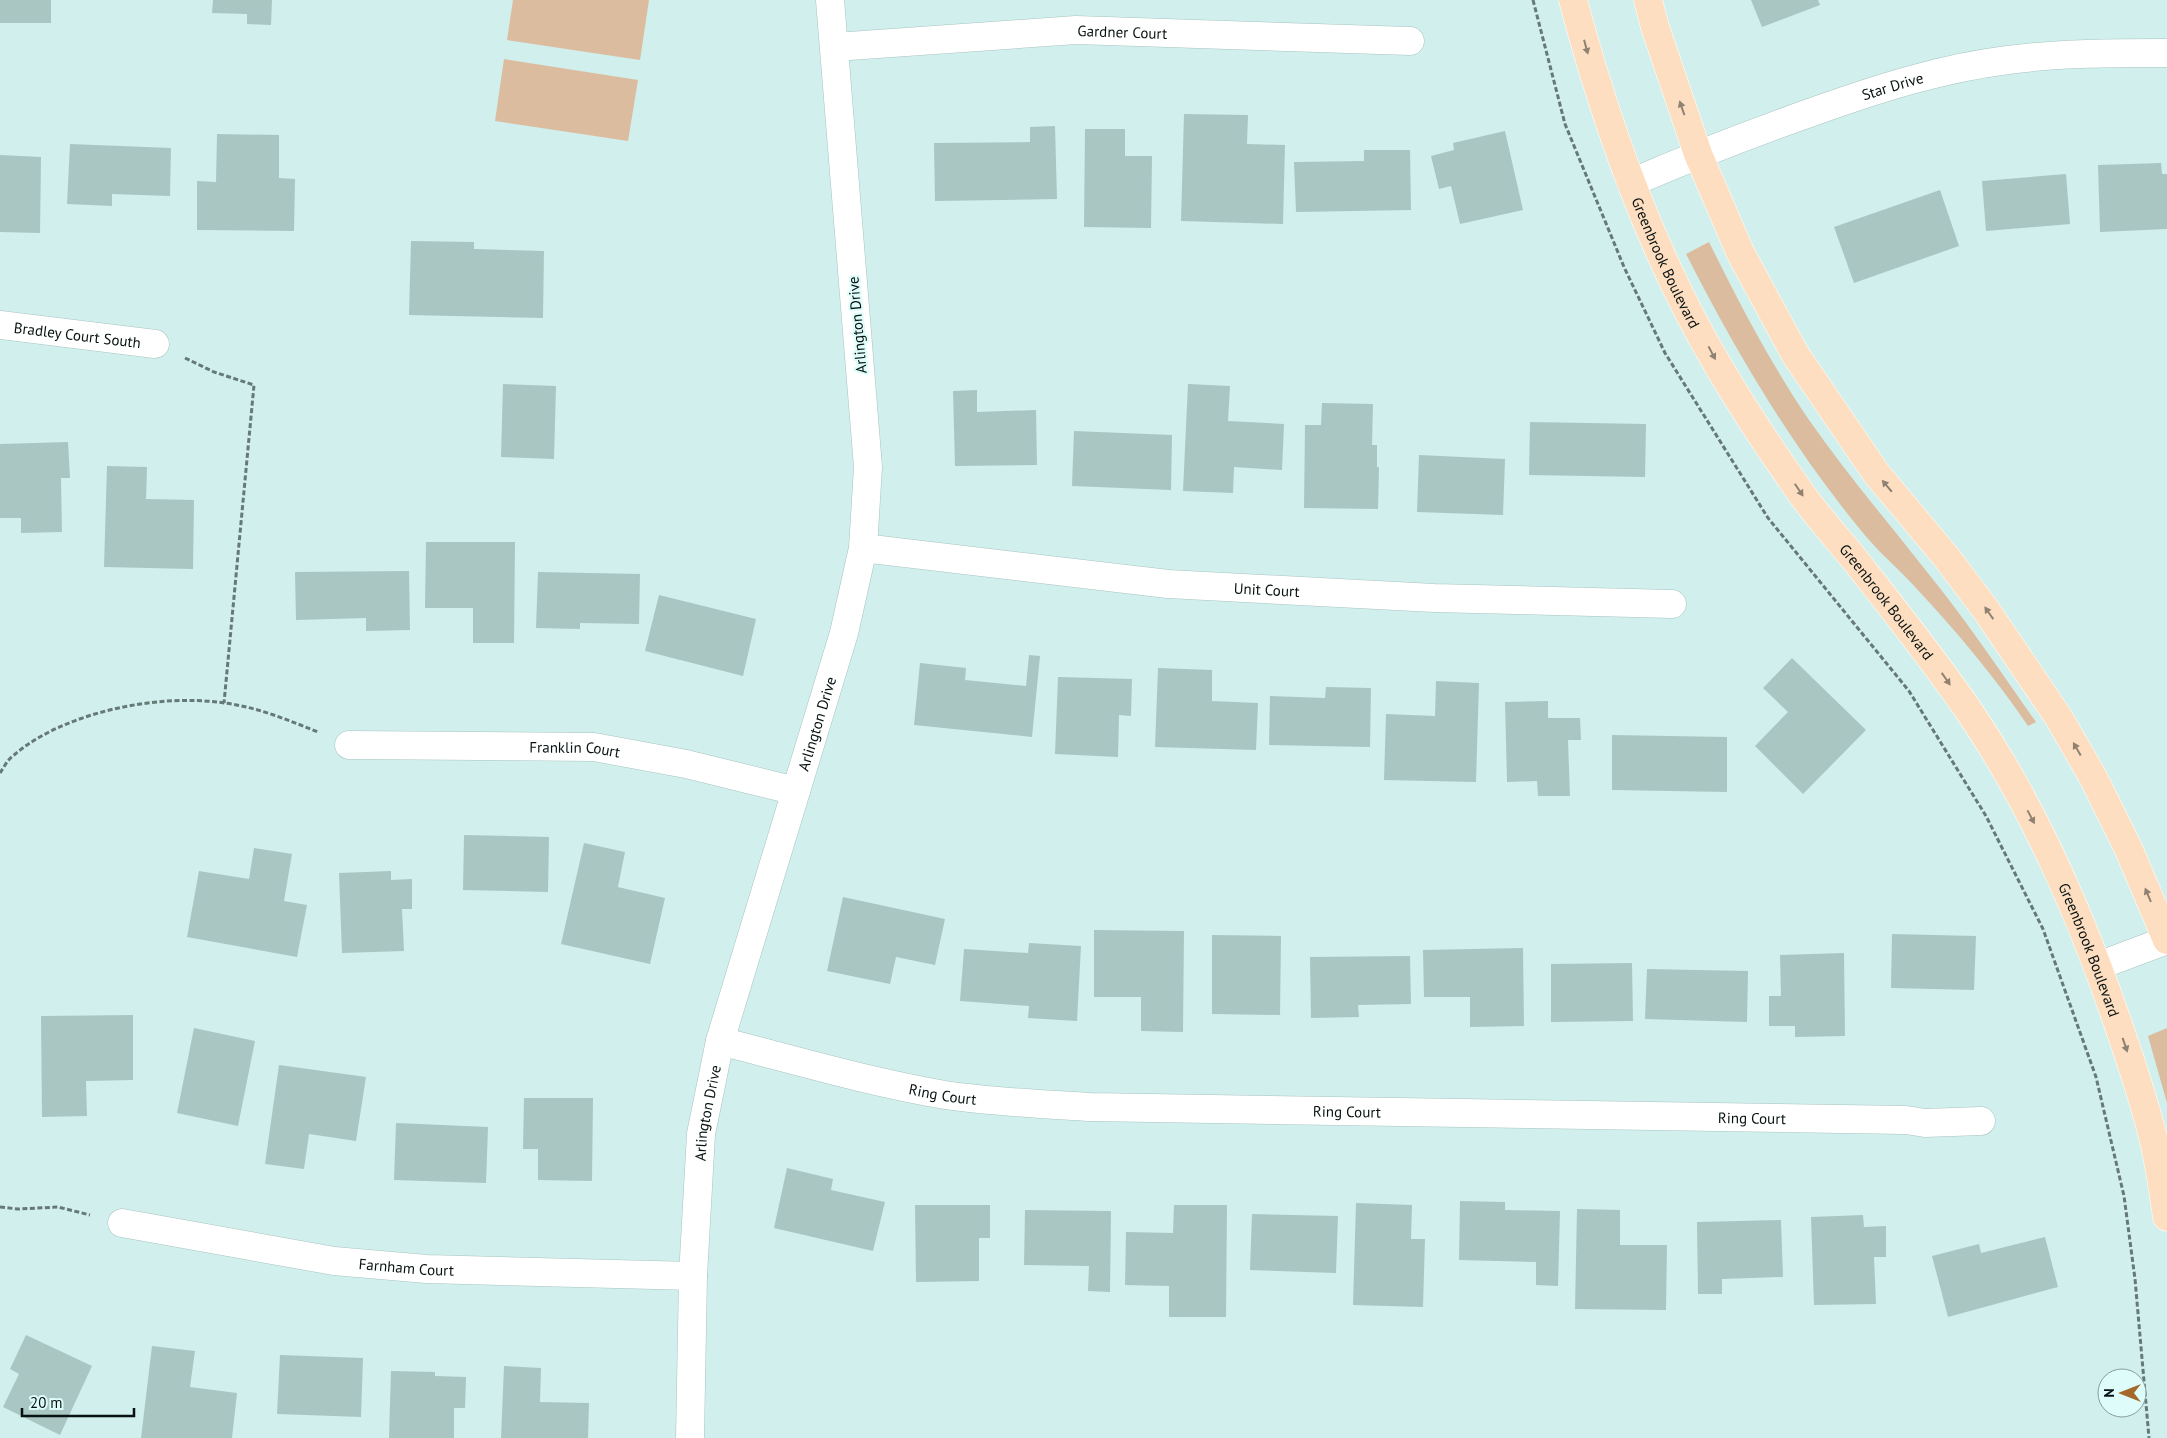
<svg xmlns="http://www.w3.org/2000/svg" width="2167" height="1438" font-family="'PT Sans',sans-serif">
<rect width="100%" height="100%" fill="#d1efec"/>
<g fill="#dbbc9f">
<path d="M513,0H649L640,60L507,40Z"/>
<path d="M504,59L638,80L628,141L495,121Z"/>
<path d="M1709,242C1739,303 1771,364 1809,420C1846,473 1887,521 1927,572C1966,620 2000,671 2036,722L2028,726C1995,677 1957,632 1916,588C1898,568 1876,550 1859,528C1790,444 1735,350 1686,254Z"/>
<path d="M2167,1028V1103L2148,1036Z"/>
</g>
<g fill="#a9c6c3">
<rect x="0" y="0" width="51" height="23"/>
<path d="M213,0H272L271,25L247,24V14L212,13Z"/>
<path d="M1751,0H1818L1820,5L1762,27Z"/>
<path d="M1184,114L1248,115L1247,144L1285,145L1283,224L1181,221Z"/>
<path d="M1055,126L1057,199L935,201L934,143L1030,142V127Z"/>
<path d="M1085,129H1125V156H1152L1151,228L1084,227Z"/>
<path d="M1505,131L1523,210L1460,224L1451,186L1439,189L1431,156L1454,150L1453,143Z"/>
<path d="M217,134L279,135V178L295,179L294,231L197,230V181L216,182Z"/>
<path d="M70,144L171,148L170,196L112,194V206L67,204Z"/>
<path d="M1364,150H1410L1411,210L1296,212L1294,162L1364,161Z"/>
<path d="M0,155L41,157L40,233L0,232Z"/>
<path d="M2161,163L2162,174H2167V229L2100,232L2098,165Z"/>
<path d="M2066,174L2070,224L1986,231L1982,181Z"/>
<path d="M1940,190L1959,246L1854,283L1834,227Z"/>
<path d="M411,241L474,242V249L544,251L543,318L409,315Z"/>
<path d="M503,384L556,386L554,459L501,457Z"/>
<path d="M1188,384L1230,386L1228,421L1284,424L1282,470L1234,467L1233,493L1183,491Z"/>
<path d="M977,390V412L1036,410L1037,465L955,466L953,391Z"/>
<path d="M1322,403L1373,404L1372,445H1377V467H1379L1378,509L1304,508L1305,425H1321Z"/>
<path d="M1530,422L1646,424L1645,477L1529,475Z"/>
<path d="M1074,431L1172,435L1171,490L1072,486Z"/>
<path d="M68,442L70,478H61L62,532L21,533V518H0V444Z"/>
<path d="M1419,455L1505,459L1503,515L1417,512Z"/>
<path d="M107,466L147,467L146,499L194,500L193,569L104,567Z"/>
<path d="M426,542H515L514,643H473V608H425Z"/>
<path d="M409,571L410,630L366,631V618L296,620L295,572Z"/>
<path d="M538,572L640,574L639,624L580,623V629L536,628Z"/>
<path d="M659,595L756,619L743,676L645,651Z"/>
<path d="M1029,655L1040,656L1032,737L914,725L920,663L966,668L965,680L1026,686Z"/>
<path d="M1792,658L1866,730L1803,794L1755,746L1788,712L1763,688Z"/>
<path d="M1158,668L1212,670V701L1258,703L1256,750L1155,747Z"/>
<path d="M1058,677L1132,679L1131,716L1119,715L1118,757L1055,754Z"/>
<path d="M1436,681L1479,683L1476,782L1384,780L1386,714L1435,716Z"/>
<path d="M1326,687L1371,688L1370,747L1269,745L1270,696L1325,698Z"/>
<path d="M1548,701V718H1580L1581,740H1568L1570,796H1538L1537,781L1507,782L1505,702Z"/>
<path d="M1612,735L1727,737V792L1612,790Z"/>
<path d="M464,835L549,837L548,892L463,890Z"/>
<path d="M584,843L625,852L618,887L665,898L650,964L561,944Z"/>
<path d="M254,848L292,854L284,901L307,905L297,957L187,937L199,871L249,879Z"/>
<path d="M391,871V880L412,879V909H402L404,951L342,953L339,873Z"/>
<path d="M843,897L945,919L935,965L896,957L890,984L827,971Z"/>
<path d="M1094,930L1184,931L1183,1032L1141,1031V997H1094Z"/>
<path d="M1892,934L1976,936L1974,990L1891,988Z"/>
<path d="M1212,935L1281,936L1280,1015L1212,1014Z"/>
<path d="M1029,943L1081,946L1077,1021L1028,1018L1029,1006L960,1001L964,949L1028,953Z"/>
<path d="M1523,948L1524,1026L1470,1027V997H1424L1423,950Z"/>
<path d="M1844,953L1845,1036L1795,1037V1026H1769V996H1781L1780,955Z"/>
<path d="M1410,956L1411,1004L1358,1005L1359,1017L1311,1018L1310,957Z"/>
<path d="M1632,963L1633,1021L1551,1022V964Z"/>
<path d="M1647,969L1748,971L1747,1022L1645,1019Z"/>
<path d="M133,1015V1080L86,1081L87,1116L42,1117L41,1016Z"/>
<path d="M194,1028L255,1041L238,1126L177,1113Z"/>
<path d="M279,1065L366,1077L356,1141L309,1134L304,1169L265,1164Z"/>
<path d="M524,1098H593L592,1181L538,1180V1149H523Z"/>
<path d="M396,1123L488,1127L486,1183L394,1180Z"/>
<path d="M787,1168L833,1179L831,1190L885,1202L873,1251L774,1228Z"/>
<path d="M1460,1201L1505,1202V1210L1560,1211L1558,1286L1536,1285V1262L1459,1260Z"/>
<path d="M1356,1203L1412,1205L1411,1239H1425L1423,1307L1353,1305Z"/>
<path d="M915,1205H990V1238H979V1281L916,1282Z"/>
<path d="M1174,1205H1227L1226,1317H1169V1286L1125,1285L1126,1232L1173,1233Z"/>
<path d="M1577,1209L1620,1210V1245H1667L1666,1310L1575,1309Z"/>
<path d="M1025,1210L1111,1211L1110,1292L1088,1291L1089,1266L1024,1265Z"/>
<path d="M1252,1214L1338,1216L1336,1273L1250,1270Z"/>
<path d="M1863,1215L1864,1227L1886,1226V1257H1874L1876,1304L1814,1305L1811,1217Z"/>
<path d="M1781,1220L1783,1277L1722,1279V1294H1698L1697,1222Z"/>
<path d="M2045,1237L2058,1287L1948,1317L1932,1256L1979,1244L1981,1253Z"/>
<path d="M26,1335L92,1366L60,1435L3,1407L19,1374L10,1369Z"/>
<path d="M152,1346L195,1351L190,1387L237,1393L232,1438H141Z"/>
<path d="M280,1355L363,1358L361,1417L277,1414Z"/>
<path d="M504,1366L541,1368L540,1402L589,1403L588,1438H501Z"/>
<path d="M391,1371L435,1372V1376L466,1377L465,1408H454V1438H389Z"/>
</g>
<g fill="none" stroke-linecap="round" stroke-linejoin="round">
<g stroke="#a7c4c1" stroke-width="29">
<g id="minor">
<path id="s1" d="M835,47L1076,30L1410,41"/>
<path id="s2" d="M1631,183C1693,156 1755,132 1818,110C1880,88 1943,68 2008,60C2061,53 2114,53 2167,53"/>
<path id="s3" d="M0,325L155,344"/>
<path id="s4" d="M863,548L1168,584L1434,598L1672,604"/>
<path id="s5" d="M349,745L594,747L686,764L796,791"/>
<path d="M2098,966L2167,940"/>
<path id="s6" d="M720,1041C794,1060 869,1082 945,1095C993,1102 1041,1104 1089,1107L1906,1120L1925,1123L1981,1121"/>
<path id="s7" d="M122,1223L334,1261L427,1269L693,1276"/>
<path id="s8" d="M690,1438L693,1276L701,1134L720,1041L844,633L863,548L868,467L830,0"/>
</g>
</g>
<g stroke="#fff" stroke-width="29">
<g id="major">
<path id="s9" d="M1573,0C1607,128 1652,255 1720,369C1746,413 1774,455 1803,496C1819,518 1838,539 1855,560C1895,611 1935,661 1971,714C2035,809 2081,915 2118,1024C2131,1062 2145,1102 2154,1142C2160,1166 2163,1192 2167,1217"/>
<path d="M1648,0L1655,27L1698,154L1740,252L1795,354L1876,473L1947,558L1986,610L2059,718L2094,779L2129,850L2167,940"/>
</g>
</g>
<g stroke="#657977" stroke-width="3" stroke-dasharray="5 2.5" stroke-linecap="butt">
<path d="M1533,0L1565,124L1624,267L1665,353L1768,518L1909,691L1986,816L2043,929L2096,1077L2124,1196L2135,1279L2149,1438"/>
<path d="M185,358L214,372L254,385L224,703"/>
<path d="M0,773C4,767 8,759 14,755C64,712 159,693 224,703C257,707 288,720 318,732"/>
<path d="M0,1207L18,1209L58,1207L90,1215"/>
</g>
<use href="#minor" stroke="#fff" stroke-width="28"/>
<use href="#major" stroke="#fedec1" stroke-width="28"/>
</g>
<defs><path id="oneway-solid" d="M-6-.8H1V-3.2L6.5 0L1 3.2V.8H-6Z" transform="scale(1.25)"/></defs>
<g fill="#8f8272">
<use href="#oneway-solid" transform="translate(1586 47) rotate(75)"/>
<use href="#oneway-solid" transform="translate(1682 108) rotate(-109)"/>
<use href="#oneway-solid" transform="translate(1712 353) rotate(62)"/>
<use href="#oneway-solid" transform="translate(1887 486) rotate(-130)"/>
<use href="#oneway-solid" transform="translate(1799 490) rotate(56)"/>
<use href="#oneway-solid" transform="translate(1989 613) rotate(-125)"/>
<use href="#oneway-solid" transform="translate(1946 679) rotate(55)"/>
<use href="#oneway-solid" transform="translate(2077 749) rotate(-120)"/>
<use href="#oneway-solid" transform="translate(2031 817) rotate(62)"/>
<use href="#oneway-solid" transform="translate(2148 895) rotate(-113)"/>
<use href="#oneway-solid" transform="translate(2125 1045) rotate(71)"/>
</g>
<g text-anchor="middle" dominant-baseline="central" stroke-width="4.5" stroke-linejoin="round" paint-order="stroke">
<g font-size="15" fill="#071211" stroke="#defcf9">
<text stroke="none"><textPath href="#s1" startOffset="288">Gardner Court</textPath></text>
<text stroke="none"><textPath href="#s2" startOffset="279">Star Drive</textPath></text>
<text stroke="none"><textPath href="#s9" startOffset="279">Greenbrook Boulevard</textPath></text>
<text transform="translate(857 325) rotate(-95)">Arlington Drive</text>
<text stroke="none"><textPath href="#s3" startOffset="78">Bradley Court South</textPath></text>
<text stroke="none"><textPath href="#s4" startOffset="406">Unit Court</textPath></text>
<text stroke="none"><textPath href="#s9" startOffset="685">Greenbrook Boulevard</textPath></text>
<text stroke="none"><textPath href="#s8" startOffset="731">Arlington Drive</textPath></text>
<text stroke="none"><textPath href="#s5" startOffset="226">Franklin Court</textPath></text>
<text stroke="none"><textPath href="#s9" startOffset="1090">Greenbrook Boulevard</textPath></text>
<text stroke="none"><textPath href="#s6" startOffset="229">Ring Court</textPath></text>
<text stroke="none"><textPath href="#s6" startOffset="634">Ring Court</textPath></text>
<text stroke="none"><textPath href="#s8" startOffset="326">Arlington Drive</textPath></text>
<text stroke="none"><textPath href="#s6" startOffset="1039">Ring Court</textPath></text>
<text stroke="none"><textPath href="#s7" startOffset="288">Farnham Court</textPath></text>
</g>
</g>
<g transform="translate(2122 1393) rotate(270)"><circle r="24" fill="#defcf9" stroke="#889e9c"/>
<path d="M0-4L9 19L0 12L-9 19Z" fill="#a56a2b"/>
<text y="-8" font-size="14" font-weight="bold" text-anchor="middle" fill="#071211">N</text>
</g>
<path d="M22 1408v8h112v-8" fill="none" stroke="#071211" stroke-width="2.5"/>
<text x="30" y="1408" font-size="15" fill="#071211" stroke="#defcf9" stroke-width="4" paint-order="stroke">20 m</text>
</svg>
